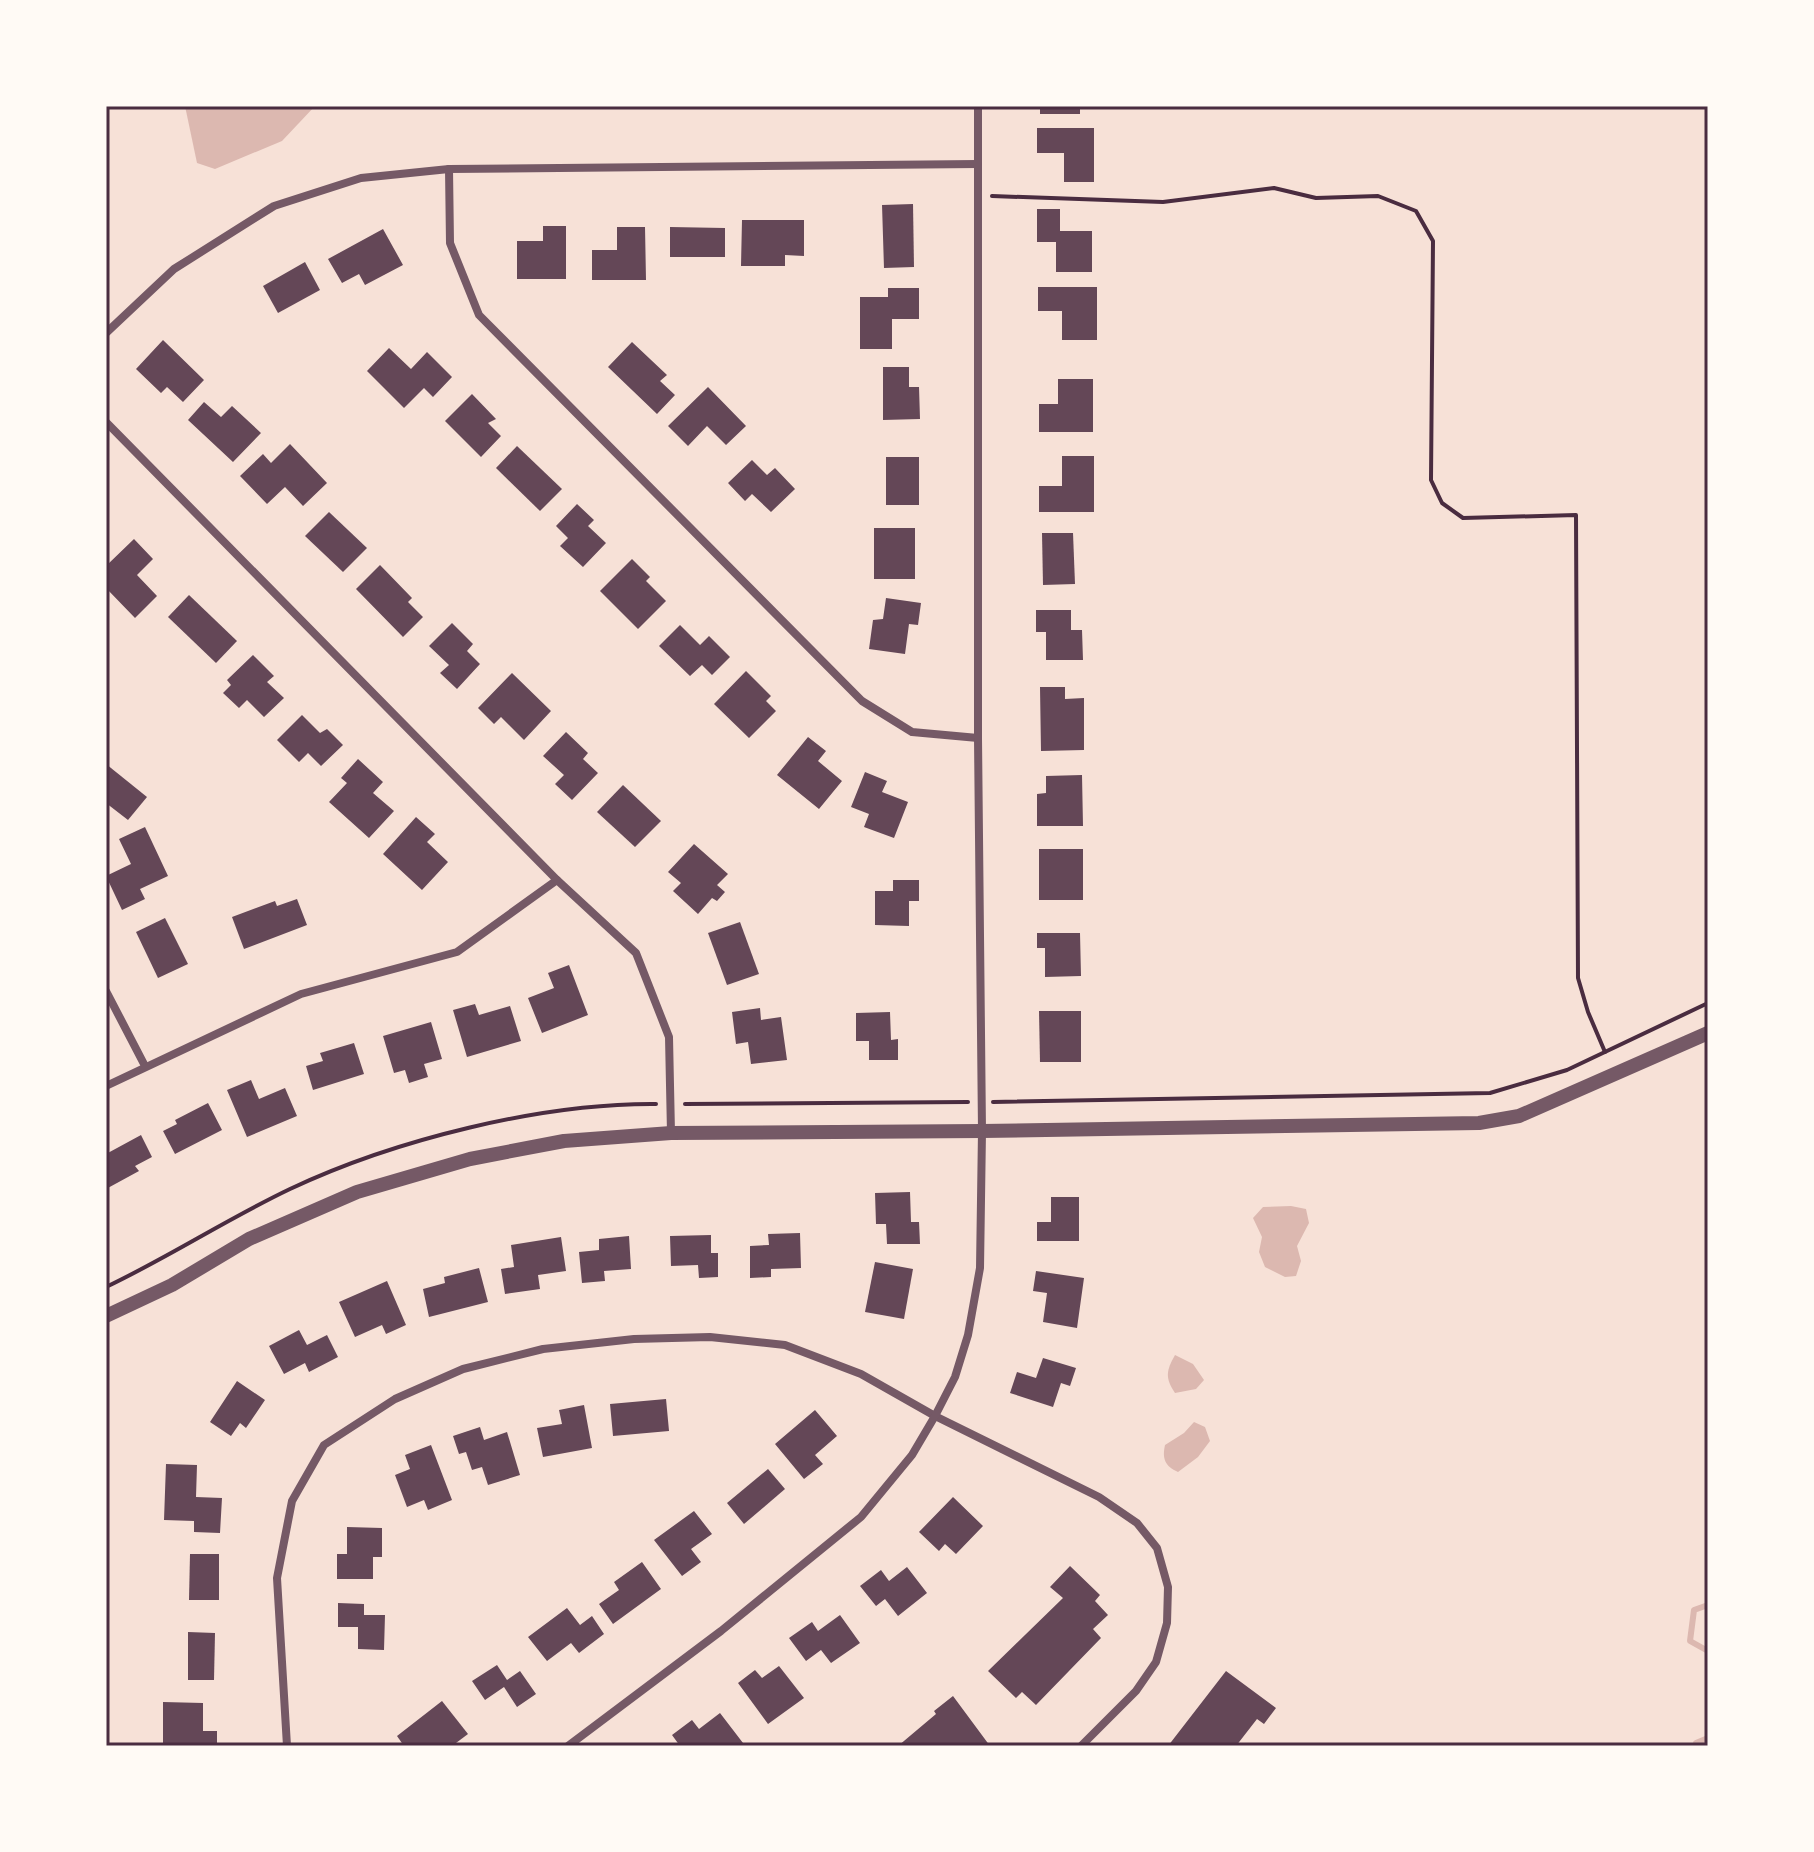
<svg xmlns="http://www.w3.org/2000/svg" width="1814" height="1852" font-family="'Golos Text',sans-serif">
<rect width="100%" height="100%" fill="#f7e1d7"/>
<g fill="#dcb8b0">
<path d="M185,106H315L282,141L215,169L197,163Z"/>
<path d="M1291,1206L1306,1209L1309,1223L1297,1246L1301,1261L1296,1276L1285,1277L1265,1267L1259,1252L1262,1237L1253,1218L1263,1207Z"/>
<path d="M1175,1355L1193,1364L1204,1380L1196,1389L1175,1393C1165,1378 1166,1371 1175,1355Z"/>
<path d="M1194,1422L1205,1427L1210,1441L1198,1457L1178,1472C1165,1466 1162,1459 1165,1445L1184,1433Z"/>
</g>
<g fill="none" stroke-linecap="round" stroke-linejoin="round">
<g stroke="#dcb8b0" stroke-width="6">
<path d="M1708,1605L1694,1610L1690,1641L1708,1651"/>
<path d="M1696,1746V1743L1708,1738"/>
</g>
</g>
<g fill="#644757">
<rect x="1040" y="106" width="40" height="8"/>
<path d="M1037,128H1094V182H1064V153H1037Z"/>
<path d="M913,204L914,267L884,268L882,205Z"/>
<path d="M1037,209H1060V231H1092V272H1056V242H1037Z"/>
<path d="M742,220H804V256L785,255V266H741Z"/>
<path d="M543,226H566V279H517V241H543Z"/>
<path d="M617,227H645L646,280H592V250H617Z"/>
<path d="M670,227L725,228V257H670Z"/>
<path d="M383,229L403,265L365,285L359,274L342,283L328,259Z"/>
<path d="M305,262L320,290L278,313L263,286Z"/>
<path d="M1038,287H1097V340H1062V311H1038Z"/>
<path d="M888,288H919V319H892V349H860V297H888Z"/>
<path d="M163,340L204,380L183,402L167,387L161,393L136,369Z"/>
<path d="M632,342L667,375L660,381L675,395L657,414L608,367Z"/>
<path d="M389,348L411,369L427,352L452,377L433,397L424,388L404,408L367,371Z"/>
<path d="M883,367H909V387H919L920,419L883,420Z"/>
<path d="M1058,379H1093V432H1039V404H1058Z"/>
<path d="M708,387L746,426L726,445L707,426L688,446L668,426Z"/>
<path d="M472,394L496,419L488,423L501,436L481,457L445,421Z"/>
<path d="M204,402L221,417L232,406L261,433L233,462L188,420Z"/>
<path d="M290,444L327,483L303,506L285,487L267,504L240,476L263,454L271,463Z"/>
<path d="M517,446L562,489L540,511L496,468Z"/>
<path d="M1062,456H1094V512H1039V486H1062Z"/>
<rect x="886" y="457" width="33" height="48"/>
<path d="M752,460L767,475L775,468L795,489L771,512L752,494L745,501L728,483Z"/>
<path d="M577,504L594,520L588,526L606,543L583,567L560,546L568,538L556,526Z"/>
<path d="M329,512L367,548L343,572L305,536Z"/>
<rect x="874" y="528" width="41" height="51"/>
<path d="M1042,533H1073L1075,584L1043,585Z"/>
<path d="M134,539L153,559L137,575L157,596L135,618L106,588V566Z"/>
<path d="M632,559L650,577L646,581L666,601L638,629L600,591Z"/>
<path d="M380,565L412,598L408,602L423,617L403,637L356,589Z"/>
<path d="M189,595L237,641L216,663L168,617Z"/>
<path d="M886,598L921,603L918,625L909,624L905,654L869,649L873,620L883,619Z"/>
<path d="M1036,610H1071V630H1082L1083,660H1046V632H1036Z"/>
<path d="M452,623L473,644L467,651L480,664L457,689L440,673L449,665L429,646Z"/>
<path d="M680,625L700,645L709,636L730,657L712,675L702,665L690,676L659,646Z"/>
<path d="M253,655L274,676L267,682L284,698L264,717L247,700L239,708L223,693L231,685L227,680Z"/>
<path d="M746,671L771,696L766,701L776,711L749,738L714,704Z"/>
<path d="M512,673L551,711L524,740L501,717L494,724L478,708Z"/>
<path d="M1040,687H1065V699L1084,698V750L1041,751Z"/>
<path d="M302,715L320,733L327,729L343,745L321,766L308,753L299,762L277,740Z"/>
<path d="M566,732L588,753L583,759L598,773L572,800L555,784L564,775L543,756Z"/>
<path d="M808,737L826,751L818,761L842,781L819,809L777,775Z"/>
<path d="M358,759L383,782L373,793L394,811L369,838L329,802L347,783L341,778Z"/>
<path d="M106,764L147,797L128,820L106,803Z"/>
<path d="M865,772L887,781L882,792L908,802L894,838L864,827L869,814L851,807Z"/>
<path d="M1082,775L1083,826H1037V794L1046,793V776Z"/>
<path d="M623,785L661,821L635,847L597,812Z"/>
<path d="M416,817L435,834L427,842L448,862L422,890L383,854Z"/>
<path d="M145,827L168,876L140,889L145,899L122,910L106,876L131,864L119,839Z"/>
<path d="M694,844L728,874L717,885L725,892L717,901L712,898L698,914L673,891L681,883L668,872Z"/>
<rect x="1039" y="849" width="44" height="51"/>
<path d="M893,880H919V901H909V926L875,925V891H893Z"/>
<path d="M297,899L307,925L244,949L232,917L275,901L277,906Z"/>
<path d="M165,918L188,964L158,978L136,932Z"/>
<path d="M740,922L759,974L727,985L708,933Z"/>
<path d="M1037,933H1080L1081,976L1045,977V948H1037Z"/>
<path d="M569,965L588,1015L542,1033L528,998L554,988L548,973Z"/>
<path d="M475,1004L479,1015L510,1006L521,1041L467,1057L453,1010Z"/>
<path d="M760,1008L761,1020L781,1017L787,1060L751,1064L748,1042L736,1044L732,1012Z"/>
<path d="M1039,1011H1081V1062H1040Z"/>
<path d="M890,1012L891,1040L898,1039V1060H869V1041H856V1013Z"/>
<path d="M431,1022L442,1059L424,1064L428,1077L409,1083L405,1070L394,1073L383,1036Z"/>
<path d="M354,1043L364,1074L313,1090L306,1066L323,1061L320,1053Z"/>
<path d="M251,1080L259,1099L285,1088L297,1116L247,1137L227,1090Z"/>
<path d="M208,1103L222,1130L175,1154L163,1131L177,1124L175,1120Z"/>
<path d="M141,1135L152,1157L135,1166L139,1171L106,1189V1154Z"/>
<path d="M910,1192L911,1222H919L920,1244H887L886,1224H876L875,1193Z"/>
<path d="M1051,1197H1079V1241H1037V1222H1051Z"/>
<path d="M800,1233L801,1268L771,1269V1277L750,1278V1246L769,1245L768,1234Z"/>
<path d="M711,1235V1253H718V1277L699,1278L698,1265L671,1266L670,1236Z"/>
<path d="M629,1236L631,1269L604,1271L605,1281L582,1283L579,1252L599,1250V1239Z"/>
<path d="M561,1237L566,1271L538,1275L540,1289L505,1294L501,1269L514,1267L511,1245Z"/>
<path d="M875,1262L913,1269L904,1319L865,1312Z"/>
<path d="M479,1268L488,1302L429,1317L423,1289L445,1283L444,1277Z"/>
<path d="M1036,1271L1084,1278L1077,1328L1043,1322L1047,1293L1033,1291Z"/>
<path d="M387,1281L406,1325L386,1334L382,1325L355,1337L339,1302Z"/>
<path d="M299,1330L307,1345L327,1335L338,1357L309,1372L305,1363L284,1374L269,1346Z"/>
<path d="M1043,1358L1076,1368L1070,1386L1061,1383L1053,1407L1010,1393L1017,1372L1036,1378Z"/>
<path d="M237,1381L265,1400L246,1428L240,1423L231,1436L210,1422Z"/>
<path d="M666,1399L669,1431L613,1436L610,1404Z"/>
<path d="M584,1405L592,1448L543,1457L537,1428L562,1424L559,1410Z"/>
<path d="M815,1410L837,1436L815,1455L823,1464L804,1479L775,1444Z"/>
<path d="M480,1427L484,1440L507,1432L520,1475L488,1485L482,1467L472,1470L466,1452L459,1454L453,1436Z"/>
<path d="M431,1445L452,1500L428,1510L424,1500L407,1507L395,1475L410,1469L405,1455Z"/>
<path d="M166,1464L197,1465L196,1497L222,1498L220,1533L194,1532V1521L164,1520Z"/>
<path d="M768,1469L785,1489L744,1524L727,1503Z"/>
<path d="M953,1497L983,1526L956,1554L945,1544L939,1551L919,1532Z"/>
<path d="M694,1511L712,1534L691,1549L701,1562L682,1576L654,1540Z"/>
<path d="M347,1527L382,1528V1557H373V1579H337V1554H347Z"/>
<path d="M190,1554H219V1600H189Z"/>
<path d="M642,1562L661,1589L613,1624L599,1604L619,1590L614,1582Z"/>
<path d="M1070,1566L1100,1595L1095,1601L1108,1615L1093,1629L1101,1638L1036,1705L1022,1692L1016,1698L988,1671L1063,1598L1050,1587Z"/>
<path d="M907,1567L927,1593L898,1616L885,1599L876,1606L860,1586L881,1570L889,1581Z"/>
<path d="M338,1603L364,1604V1615H385L384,1650L358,1649V1627H338Z"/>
<path d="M567,1608L580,1625L592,1616L604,1634L579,1653L571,1643L547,1661L528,1637Z"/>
<path d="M840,1615L860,1643L831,1663L821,1650L806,1661L789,1638L812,1622L818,1631Z"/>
<path d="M188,1632L215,1633L214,1680H188Z"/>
<path d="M497,1665L507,1680L520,1671L536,1694L517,1707L504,1687L485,1700L472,1681Z"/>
<path d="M779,1666L804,1698L768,1724L738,1683L755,1670L762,1678Z"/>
<path d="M1226,1671L1276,1708L1264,1724L1257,1719L1236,1746H1168Z"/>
<path d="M953,1696L990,1746H898L936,1714L934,1711Z"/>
<path d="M442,1701L468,1734L452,1746H404L397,1736Z"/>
<path d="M163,1702L203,1703V1731H217V1746H163Z"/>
<path d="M720,1713L743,1743L739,1746H680L672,1735L692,1720L699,1729Z"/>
</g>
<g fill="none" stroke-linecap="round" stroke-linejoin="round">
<g stroke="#4a2c40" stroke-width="4">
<path d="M992,196L1163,202L1274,188L1316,198L1378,196L1416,211L1433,241L1431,480L1442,503L1463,518L1576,515L1578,978L1588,1012L1605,1052"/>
<path d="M993,1102L1490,1093L1567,1070L1708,1003"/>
<path d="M685,1104L968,1102"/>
<path d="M106,1287C169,1257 227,1219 290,1189C394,1140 541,1103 656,1104"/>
</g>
<g stroke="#755966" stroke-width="8">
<path d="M449,169L450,243L479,315L862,701L912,732L978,738"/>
<path d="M106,333L174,269L274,206L361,178L449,169L978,164"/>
<path d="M106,422L557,880L636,953L669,1037L671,1133"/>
<path d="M106,991L145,1066"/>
<path d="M106,1086L301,994L457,952L557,880"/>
<path d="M287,1746L277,1578L292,1501L324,1445L395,1399L463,1369L543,1349L634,1339L710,1337L785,1345L861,1374L935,1416L1099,1497L1137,1523L1157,1548L1168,1587L1167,1623L1156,1662L1136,1691L1081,1746"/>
<path d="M568,1746L721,1631L861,1517L912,1455L935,1416L955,1377L968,1335L980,1268L982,1131L978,738V106"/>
</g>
<path stroke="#755966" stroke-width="14" d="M106,1316L172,1285L249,1239L357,1192L470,1159L564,1141L671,1133L982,1131L1479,1123L1519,1116L1708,1033"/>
</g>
<rect width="1814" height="1852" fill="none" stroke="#fffaf5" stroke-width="216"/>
<rect x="108" y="108" width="1598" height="1636" fill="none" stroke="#4a2c40" stroke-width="3"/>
</svg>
